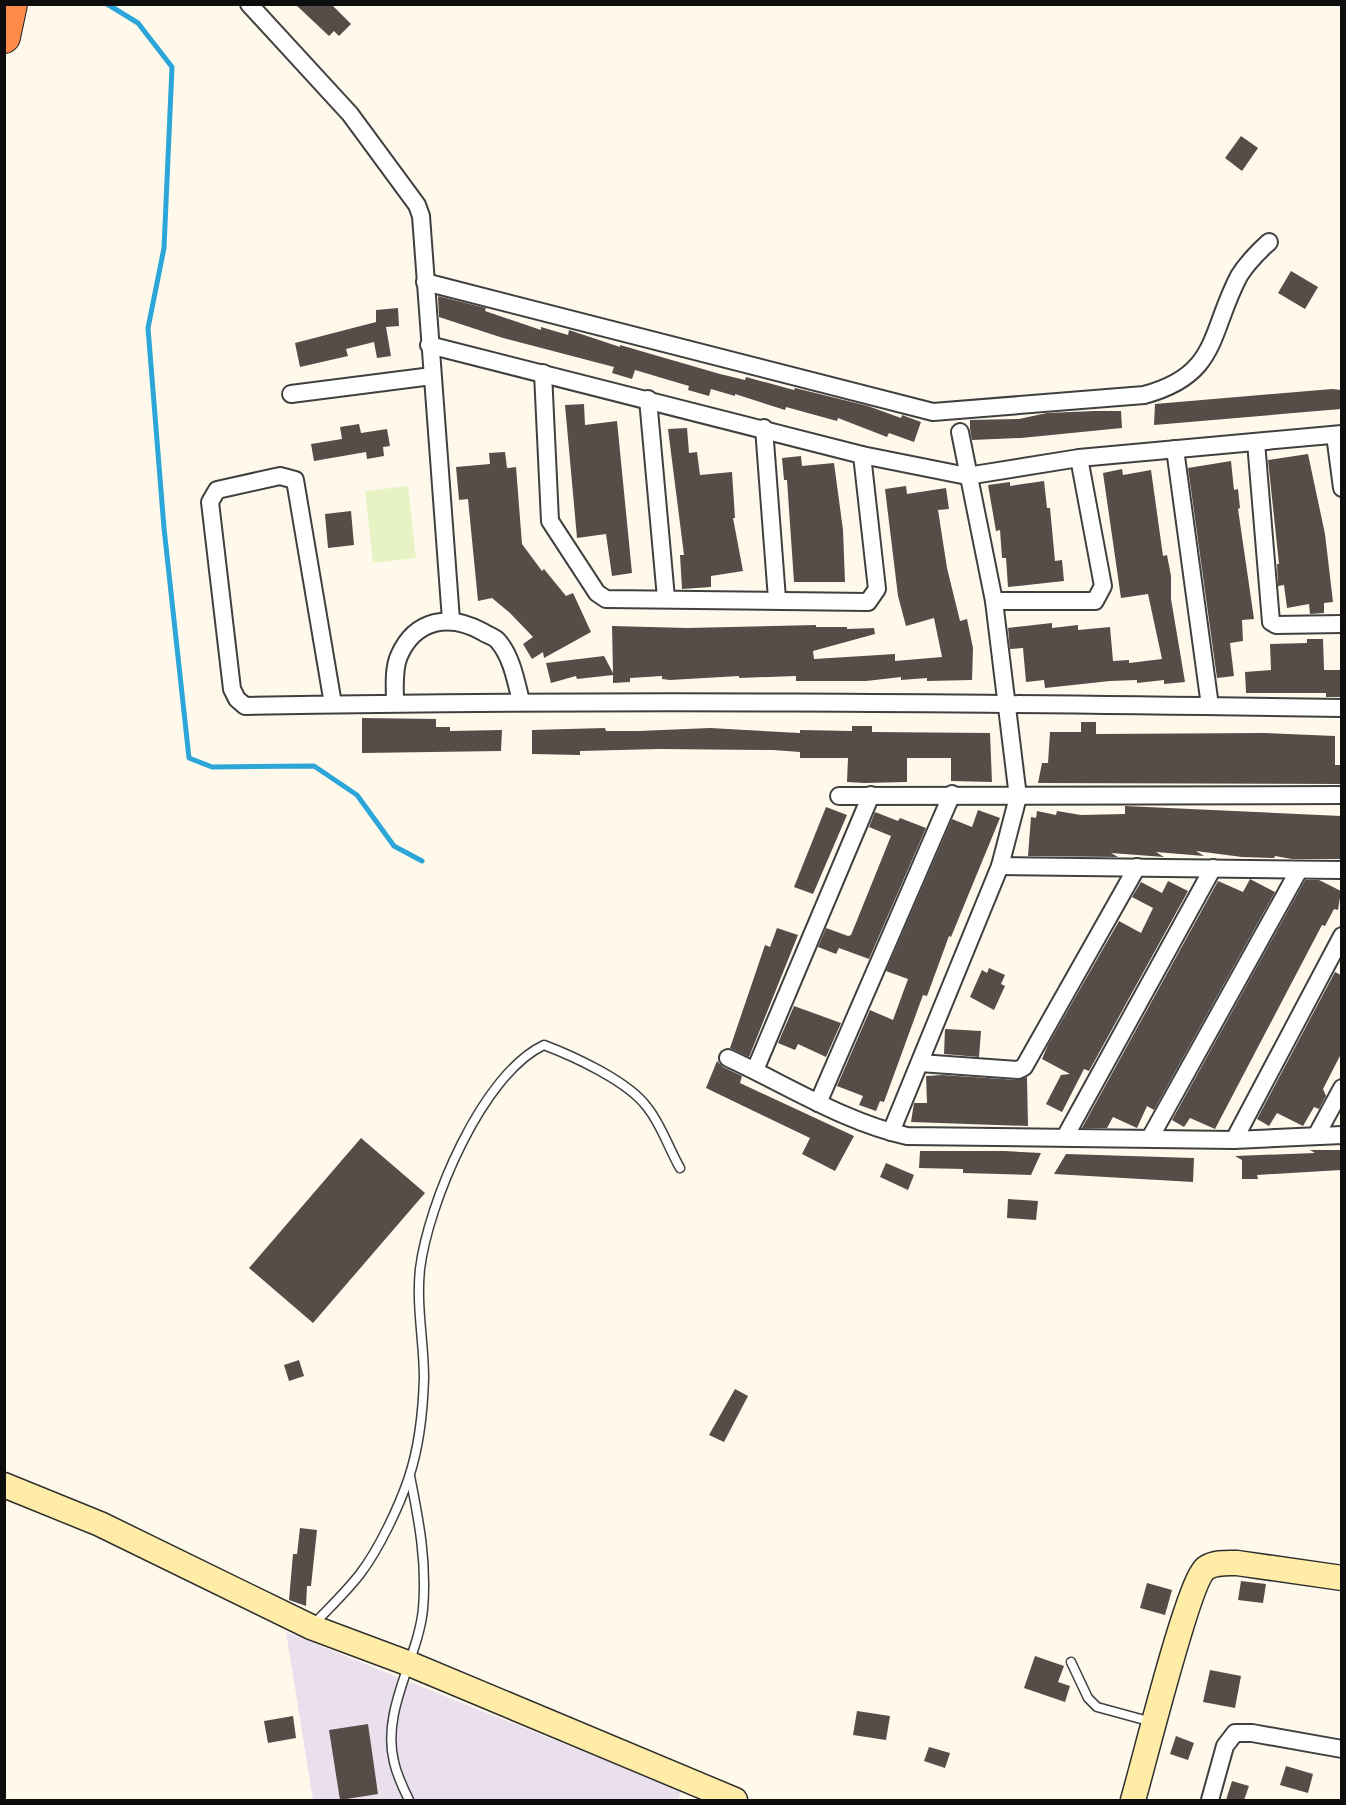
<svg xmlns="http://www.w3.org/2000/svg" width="1346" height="1805" font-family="Merriweather,serif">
<rect width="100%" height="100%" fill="#fff9ec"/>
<path fill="#eae0ed" d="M286,1632L681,1791L678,1800H313Z"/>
<path fill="#e8f3c5" d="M408,486L416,558L373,563L365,491Z"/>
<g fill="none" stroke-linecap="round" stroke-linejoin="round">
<path stroke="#2ca6d9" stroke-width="5" d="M107,4L138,23L172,67L164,248L148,328L164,528L189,758L212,767L314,766L357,795L394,846L422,861"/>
</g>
<g fill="#564c48">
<path d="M295,4H331L351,24L339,36L334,31L329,36Z"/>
<path d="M1241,136L1258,148L1242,171L1225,158Z"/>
<path d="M1291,271L1318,287L1305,309L1278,293Z"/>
<path d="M438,296L486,308L485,311L541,330V327L568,335L569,330L620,347V345L720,374L745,380L746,377L794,390L795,388L868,406L901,418L902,415L921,422L914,442L889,433L887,437L838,418L837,421L786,407L785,410L735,394V396L711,389L709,396L688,390L689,386L635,370L632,379L612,373L614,367L503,338L439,317Z"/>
<path d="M398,308L399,326L386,327L391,356L377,358L374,342L346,349L348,356L300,367L295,343L376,322V310Z"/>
<path d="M1332,389L1341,390V409L1154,425L1155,404Z"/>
<path d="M584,404L585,425L617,421L632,573L612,576L606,534L577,538L565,405Z"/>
<path d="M1094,411H1121L1122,428L1021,438L972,440L970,429V420L1019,419L1047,413Z"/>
<path d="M359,424L361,433L387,429L390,446L383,447L384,456L367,459L366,452L314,461L311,444L342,439L340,427Z"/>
<path d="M687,428L689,453L697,452L700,475L732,472L735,518H733L743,571L711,576V587L682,589L680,555H684L668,429Z"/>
<path d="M505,452L507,468L516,467L522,544L542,571L544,569L566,596L573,593L591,632L544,658L543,652L532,659L523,644L533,637L510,613L492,598L478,601L468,499L459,500L456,467L490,464L489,453Z"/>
<path d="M1308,454L1325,534L1333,602L1324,603V613L1310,614L1309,604L1287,608L1284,585L1278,586L1277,564H1279L1268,460Z"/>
<path d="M801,456L802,466L834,463L843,530L845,582H794L787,480H784L782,458Z"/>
<path d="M1231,461L1234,490L1238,489L1240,508L1238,509L1254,619L1242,620L1243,641L1230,643L1234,676L1217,678L1188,468Z"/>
<path d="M1122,469L1123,475L1151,470L1163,556L1167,555L1171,576V599L1185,682L1164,684V680L1137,683V680L1110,681L1045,688L1044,680L1026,682L1023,648L1010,649L1008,628L1052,623V628L1078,625V630L1110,627L1113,661L1129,660V663L1162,659L1148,594L1121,598L1103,473Z"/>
<path d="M1044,481L1047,508H1050L1055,561L1062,560L1064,581L1008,587L1006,558H1002L1000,530L996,531L988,485L1010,482V486Z"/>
<path d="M906,486L907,494L946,488L949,509L938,510L947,568L960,621L967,619L973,648L972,680L927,681V678L901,680V677L866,681H796V676L739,678V676L670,680L662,679V676L630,678V682L613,683V675L577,679L576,676L551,683L546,663L604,656L613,673L612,626L687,628L816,625V627H847V629L874,628L875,634L813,651L814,659L895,654V661L942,657L934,618L906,626L898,596L885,489Z"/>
<path d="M351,511L354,545L328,548L325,514Z"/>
<path d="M1307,639H1323L1324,670H1341V697H1326V693H1246L1245,672L1271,670L1270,644L1307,643Z"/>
<path d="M362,718L436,719V727H450V731L502,730L501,751L362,753Z"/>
<path d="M1081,722H1096V734L1264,733L1335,736V765H1341V784L1038,783L1042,763H1048L1050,732H1081Z"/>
<path d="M852,726H872V732L990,733L992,782L951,781V758H907V782L865,783L847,782L848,758H800V752L773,750L659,749L580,751V755L532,754V730L605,728L606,731H639L710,728L800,733V730L852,731Z"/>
<path d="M1125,806L1341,816V859H1292L1275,856L1274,858L1242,857L1196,851L1204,856L1156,852L1164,857L1111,853L1118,857L1028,856L1031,817L1036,818L1037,811L1056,815L1057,811L1081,815L1125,814Z"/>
<path d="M826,807L847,815L813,894L794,887Z"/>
<path d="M978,810L1000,818L951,937L949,936L927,996L923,995L884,1102L880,1101L876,1111L859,1105L863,1096L837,1086L870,1010L893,1020L908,979L886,971L952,819L972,827Z"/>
<path d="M875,812L898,821L900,818L926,828L869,959L839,948L836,954L818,947L826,928L848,936L851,935L891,836L869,827Z"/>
<path d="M1250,879L1275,892L1154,1110L1147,1106L1137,1128L1113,1117L1107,1128H1082L1218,881L1243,892Z"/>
<path d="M1305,880H1319L1341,891L1338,910L1334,909L1325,926L1322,925L1215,1129L1190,1118L1184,1127L1172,1120Z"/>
<path d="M1168,881L1188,891L1089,1071L1084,1069L1062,1112L1046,1104L1061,1075L1070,1074L1042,1059L1048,1045L1119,921L1141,933L1153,908L1132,897L1141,882L1162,893Z"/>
<path d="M777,928L798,935L749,1057L730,1048L765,945L770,947Z"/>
<path d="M989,968L1005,975L1001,984L1005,986L994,1010L970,997L982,970L987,973Z"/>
<path d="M1335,972L1341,975V1054L1323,1089L1326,1096L1319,1109L1314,1107L1303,1126L1277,1113L1269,1126L1257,1119Z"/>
<path d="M794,1006L841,1023L826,1057L798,1044L795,1050L778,1043Z"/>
<path d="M945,1029L981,1031L979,1057L944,1054Z"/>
<path d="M717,1061L723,1067L742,1076L740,1083L854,1136L835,1171L802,1154L810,1138L706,1088Z"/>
<path d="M942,1075L1017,1080L1027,1077L1028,1126L911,1122L914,1103H927L926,1076Z"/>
<path d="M361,1138L425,1193L313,1323L249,1268Z"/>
<path d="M1310,1150H1341V1170L1257,1175L1258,1179H1242V1160L1235,1156L1315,1153Z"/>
<path d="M920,1151H1004L1041,1153L1031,1175L963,1173V1169L919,1168Z"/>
<path d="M1066,1154L1194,1158L1193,1182L1054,1174Z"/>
<path d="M886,1163L914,1175L908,1190L880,1177Z"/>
<path d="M1008,1199L1038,1201L1036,1220L1007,1218Z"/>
<path d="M299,1360L304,1376L289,1381L284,1365Z"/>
<path d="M735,1389L748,1396L724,1442L709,1435Z"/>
<path d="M300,1528L317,1530L311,1586H307L306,1606L289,1600L293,1554H297Z"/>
<path d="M1241,1581L1266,1584L1263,1603L1238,1600Z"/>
<path d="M1147,1583L1172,1590L1165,1615L1140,1608Z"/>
<path d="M1035,1656L1064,1666L1058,1682L1070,1686L1065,1702L1024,1688Z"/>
<path d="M1210,1670L1241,1676L1235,1708L1203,1702Z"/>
<path d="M857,1711L890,1716L886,1740L853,1735Z"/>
<path d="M293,1716L296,1738L268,1743L264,1721Z"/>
<path d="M368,1724L378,1794L340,1800L329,1730Z"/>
<path d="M1176,1736L1194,1743L1188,1760L1170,1754Z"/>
<path d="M929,1747L950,1753L945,1768L924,1761Z"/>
<path d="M1286,1766L1313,1774L1308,1793L1280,1785Z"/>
<path d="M1232,1781L1249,1786L1244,1800H1226Z"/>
</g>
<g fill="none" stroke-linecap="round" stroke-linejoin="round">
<g stroke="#404040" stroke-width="11">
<g id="lane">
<path d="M314,1624C329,1608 346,1592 360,1574C379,1549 399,1507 409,1477C419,1447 423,1410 424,1378C424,1342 416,1306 420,1269C428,1204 482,1074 544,1045C573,1056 628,1081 647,1107C661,1124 669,1149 680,1168"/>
<path d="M1071,1662L1088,1698L1097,1707L1152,1722"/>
<path d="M409,1800C403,1788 397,1775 394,1762C381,1710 418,1659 423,1609C427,1562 419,1521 410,1476"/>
</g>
</g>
<g stroke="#404040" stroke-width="20">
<g id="street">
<path d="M249,4L350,114L417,205L421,216L451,620"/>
<path d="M425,282L933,412L1144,395C1219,375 1209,333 1239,276C1247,263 1258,252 1269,242"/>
<path d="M429,345L862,455L967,476L1079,458L1342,434"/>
<path d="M543,373L550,521L597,593L606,599L868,602L877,589L862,455"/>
<path d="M291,394L432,376"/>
<path d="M648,399L666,598"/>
<path d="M764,428L777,599"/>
<path d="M1335,435L1342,488"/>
<path d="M1256,442L1271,622L1276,625L1342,624"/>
<path d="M1175,449L1210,706"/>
<path d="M994,601H1095L1103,586L1079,458"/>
<path d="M395,702C395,688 393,670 399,656C415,619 450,613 483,632C487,635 495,637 498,641C512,657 516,682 521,701"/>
<path d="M333,704L295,480L280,476L217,490L210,502L232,689L237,699L245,706C611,699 976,703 1342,708"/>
<path d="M839,796L1342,795"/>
<path d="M1000,866L1342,870"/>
<path d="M728,1058C787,1085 844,1122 907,1136L1234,1140L1342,1135"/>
<path d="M920,1063L1018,1070L1024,1067L1137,867"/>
<path d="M755,1070L871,795"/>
<path d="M818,1103L952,794"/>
<path d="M891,1132L1000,866L1018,797L994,601L960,432"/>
<path d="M1316,1136L1342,1088"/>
<path d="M1065,1137L1213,868"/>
<path d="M1150,1138L1299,870"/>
<path d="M1234,1140L1342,936"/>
<path d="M1210,1800L1225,1746L1235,1733H1252L1342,1749"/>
</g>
</g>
<g stroke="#2f2f2f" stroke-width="27">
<g id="secondary">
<path d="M4,1485L100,1524L311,1627L410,1664L735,1800"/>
<path d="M1133,1800C1143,1767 1188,1581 1206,1568C1215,1562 1227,1563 1237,1563L1342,1578"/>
</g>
</g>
<g stroke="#1e1e1e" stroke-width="34">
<path id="highway" d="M4,37L11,4"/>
</g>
<use href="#lane" stroke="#fff" stroke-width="8"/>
<use href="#street" stroke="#fff" stroke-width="16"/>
<use href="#secondary" stroke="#ffeca7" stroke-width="24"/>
<use href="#highway" stroke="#ff8a4a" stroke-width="32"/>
</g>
<rect width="1346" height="1805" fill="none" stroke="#0d0d0d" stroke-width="12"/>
</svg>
